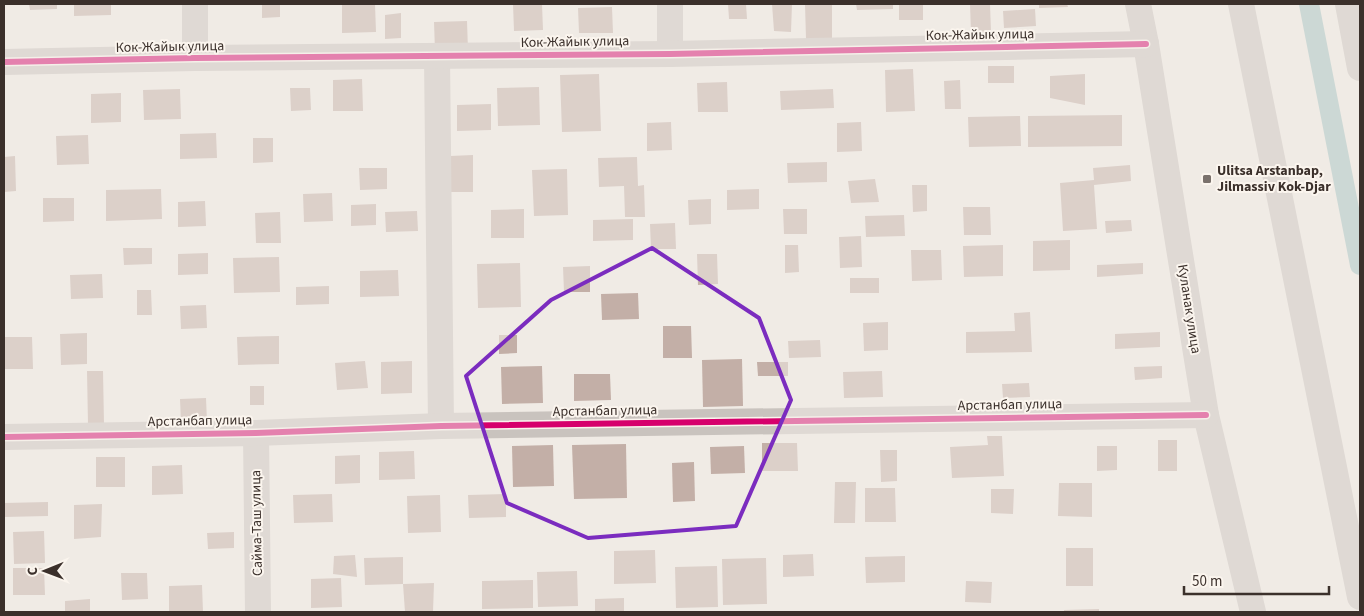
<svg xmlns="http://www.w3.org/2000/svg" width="1364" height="616" font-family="'Source Sans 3',sans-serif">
<rect width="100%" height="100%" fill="#f0ebe5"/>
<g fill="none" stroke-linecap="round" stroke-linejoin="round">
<path stroke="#a1c2c1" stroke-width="20" d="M1309,4L1360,265"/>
</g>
<g fill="#c3afa7">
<path d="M29,4H57V9L30,10Z"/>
<path d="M74,4H111V15L74,16Z"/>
<path d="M262,4H280V17L262,18Z"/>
<path d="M375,4L376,32L342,33V5Z"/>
<path d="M513,4H542L543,30L514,31Z"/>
<path d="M728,4H746L747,19H729Z"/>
<path d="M772,4H792L791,32L774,31Z"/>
<path d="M805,4H832V39H806Z"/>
<path d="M856,4H893V9L857,10Z"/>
<rect x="899" y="4" width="24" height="16"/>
<path d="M970,4H990L991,32L971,33Z"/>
<path d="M1039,4H1067L1068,7L1039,8Z"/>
<path d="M612,7L613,33H579L578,8Z"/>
<path d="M1035,9L1036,26L1004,28L1003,11Z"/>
<path d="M401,13V38L385,39V15Z"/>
<path d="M467,21L468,50L435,51L434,22Z"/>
<rect x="988" y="66" width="26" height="17"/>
<path d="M913,69L915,111L886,112L885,70Z"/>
<path d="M599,74L601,131L562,132L560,75Z"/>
<path d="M1085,74V105L1050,98V76Z"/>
<path d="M362,79L363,111H333V80Z"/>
<path d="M960,80L961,109H945L944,81Z"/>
<path d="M727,82L728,112H698L697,83Z"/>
<path d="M539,87L540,125L498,126L497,88Z"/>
<path d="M290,88H310L311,110L291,111Z"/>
<path d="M180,89L181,119L144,120L143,90Z"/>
<path d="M833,89L834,108L781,110L780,91Z"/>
<path d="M121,93V122L91,123V94Z"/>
<path d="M491,104V130L457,131V105Z"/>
<path d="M1122,115V146L1028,147V116Z"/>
<path d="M1020,116L1021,146L969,147L968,117Z"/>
<path d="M671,122L672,150L647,151V123Z"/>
<path d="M861,122L862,151L837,152V123Z"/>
<path d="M216,133L217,158L180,159V134Z"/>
<path d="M88,135L89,164L57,165L56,136Z"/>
<path d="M253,138H273V162L253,163Z"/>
<path d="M473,155V192H451L450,156Z"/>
<path d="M15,156L16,191L4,192V157Z"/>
<path d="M637,157L638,186L644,185L645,217H625L624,186L599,187L598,158Z"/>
<path d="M827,162V182L788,183L787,163Z"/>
<path d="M1130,165L1131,181L1094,185L1097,229L1063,231L1060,183L1094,180L1093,168Z"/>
<path d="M359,168H387V189L360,190Z"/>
<path d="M567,169L568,215L534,216L532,170Z"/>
<path d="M875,179L879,202L851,203L848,181Z"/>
<path d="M912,185H927V211L913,212Z"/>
<path d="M161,189L162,219L106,221V190Z"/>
<path d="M759,189V209L727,210V190Z"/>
<path d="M332,193L333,221L304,222L303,194Z"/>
<path d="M43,198H74V221L43,222Z"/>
<path d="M711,199V224L689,225L688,200Z"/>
<path d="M205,201L206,226L178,227V202Z"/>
<path d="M376,204V225L351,226V205Z"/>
<path d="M963,207H990L991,235H964Z"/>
<path d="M524,209V238H491V210Z"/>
<path d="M783,209H807V234H784Z"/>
<path d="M417,211L418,231L386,232L385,212Z"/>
<path d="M280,212L281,243H256L255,213Z"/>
<path d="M904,215L905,236L866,237L865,216Z"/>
<path d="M633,219V240L593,241V220Z"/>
<path d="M1131,220L1132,231L1106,233L1105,221Z"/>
<path d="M675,223L676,249H651L650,224Z"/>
<path d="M861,236L862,267L840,268L839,237Z"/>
<path d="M1070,240V270L1033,271V241Z"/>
<path d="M785,245H798L799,272L785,273Z"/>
<path d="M1003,245V276L964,277L963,246Z"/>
<path d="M123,248H152V264L124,265Z"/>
<path d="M911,250H941L942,280L912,281Z"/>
<path d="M208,253V274L178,275V254Z"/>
<path d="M697,254H717L718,284L698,285Z"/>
<path d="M279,257L280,292L234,293L233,258Z"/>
<path d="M520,263L521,307L478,308L477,264Z"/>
<path d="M1143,263V274L1097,277V265Z"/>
<path d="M590,266V292H564L563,267Z"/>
<path d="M398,270L399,296L360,297V271Z"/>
<path d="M102,274L103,298L71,299L70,275Z"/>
<rect x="850" y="278" width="29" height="15"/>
<path d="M329,286V304L296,305V287Z"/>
<path d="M137,290H151L152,315H137Z"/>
<path d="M638,293L639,319L602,320L601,294Z"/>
<path d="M206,305L207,328L181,329L180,306Z"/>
<path d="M1030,312L1032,352L966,353V332L1015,331L1014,313Z"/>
<path d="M888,322V350L864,351L863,323Z"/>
<path d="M663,326H691L692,358H663Z"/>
<path d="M1160,332V347L1115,349V334Z"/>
<path d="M87,333V364L61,365L60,334Z"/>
<path d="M499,335H517V353L499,354Z"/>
<path d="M279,336V364L238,365L237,337Z"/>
<path d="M4,337H32L33,369H4Z"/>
<path d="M820,340L821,357L789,358L788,341Z"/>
<path d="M742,359L743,406L703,407L702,360Z"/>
<path d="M365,361L368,388L337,390L335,363Z"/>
<path d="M412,361V393L381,394V362Z"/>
<path d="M757,362H788V376H758Z"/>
<path d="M542,366L543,403L502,404L501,367Z"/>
<path d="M1162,366V378L1135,380L1134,367Z"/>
<path d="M87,371H103L104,424L88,425Z"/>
<path d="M882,371L883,397L844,398L843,372Z"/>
<path d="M574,374H610L611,400L574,401Z"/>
<path d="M1029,383L1030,397L1003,398L1002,384Z"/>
<rect x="250" y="386" width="14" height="19"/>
<path d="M206,398L207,422H181L180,399Z"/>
<path d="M987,436H1002L1004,476L952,478L950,447L988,445Z"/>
<rect x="1158" y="440" width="19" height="31"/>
<path d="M762,443H797L798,471H762Z"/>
<path d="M626,444L627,498L574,499L572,445Z"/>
<path d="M553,445L554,486L513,487L512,446Z"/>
<path d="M744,446L745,473L711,474L710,447Z"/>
<path d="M1097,446H1117V470L1097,471Z"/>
<path d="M880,450H897V481L881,482Z"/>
<path d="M414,451L415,479L379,480V452Z"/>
<path d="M360,455V483L335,484V456Z"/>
<rect x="96" y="457" width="29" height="30"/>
<path d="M694,462L695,501L673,502L672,463Z"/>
<path d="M182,465L183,494L152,495V466Z"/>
<path d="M835,482H856L855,523H834Z"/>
<path d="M1059,483H1092V517L1058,516Z"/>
<path d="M865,488H895L896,522H865Z"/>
<path d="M991,489H1014L1013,514L991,513Z"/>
<path d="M332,494L333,522L294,523L293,495Z"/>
<path d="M506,494V517L469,518L468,495Z"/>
<path d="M440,495L441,532L408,533L407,496Z"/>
<path d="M48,502V516L4,517V503Z"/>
<path d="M102,504L101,537L74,539V505Z"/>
<path d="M44,531L45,563L14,564L13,532Z"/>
<path d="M234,532V548L208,549L207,533Z"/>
<rect x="1066" y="548" width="27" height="38"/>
<path d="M655,550L656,583L614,584V551Z"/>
<path d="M813,554L814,576L783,577V555Z"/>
<path d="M355,555L357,577L333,574L334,556Z"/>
<path d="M905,556V582L866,583L865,557Z"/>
<path d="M403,557V584L365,585L364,558Z"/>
<path d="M766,558L767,604L723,605L722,559Z"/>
<path d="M717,566L718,607L676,608L675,567Z"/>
<path d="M13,568H44L45,595H13Z"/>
<path d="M577,571L578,606L538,607L537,572Z"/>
<path d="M121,573H147L148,599L122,600Z"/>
<path d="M341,578L342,607L311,608V579Z"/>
<path d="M533,580V608L482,609V581Z"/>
<path d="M966,581L992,582L991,603L965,602Z"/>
<path d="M434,583L433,612H405L403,584Z"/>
<path d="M202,585L203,612H169V586Z"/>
<path d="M624,598V612H595V599Z"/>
<path d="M90,599V612H65V601Z"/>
<path d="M1099,609V612H1064V610Z"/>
</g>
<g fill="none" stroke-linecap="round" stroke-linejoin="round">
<g stroke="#c9c3be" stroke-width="26">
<path d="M195,4V58"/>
<path d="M670,4V54"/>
<path d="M1138,4L1146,44L1206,415L1253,612"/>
<path d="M1241,4L1360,597"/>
<path d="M1348,4L1360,68"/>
<path d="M437,56L441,426"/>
<path d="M4,62L195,58L670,54L1146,44"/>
<path d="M256,433L258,612"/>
<path d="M4,437L256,433L441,426L1206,415"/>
</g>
<g stroke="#fbf5ee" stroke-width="9">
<g id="cycleway">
<path d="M4,62L195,58L670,54L1146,44"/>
<path d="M4,437L256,433L441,426L1206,415"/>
</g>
</g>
<use href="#cycleway" stroke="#d6006c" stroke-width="6"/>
</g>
<path d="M0 0H1364V616H0ZM652,248L759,318L791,400L736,526L588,538L507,503L466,376L551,300Z" fill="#f0ebe5" fill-opacity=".55" fill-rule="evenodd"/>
<path fill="none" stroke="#7b2cbf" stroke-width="4" stroke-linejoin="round" d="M652,248L759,318L791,400L736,526L588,538L507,503L466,376L551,300Z"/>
<rect fill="#7a716c" stroke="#fbf5ee" stroke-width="2" x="1202" y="174" width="10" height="10" rx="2.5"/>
<g text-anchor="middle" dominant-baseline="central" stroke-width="4" stroke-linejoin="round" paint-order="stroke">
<g font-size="14" fill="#3b302b" stroke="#fbf5ee">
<text transform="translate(980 35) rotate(-1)">Кок-Жайык улица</text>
<text transform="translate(575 42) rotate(-1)">Кок-Жайык улица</text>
<text transform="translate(170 47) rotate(-1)">Кок-Жайык улица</text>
<text transform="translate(1189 309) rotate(81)">Куланак улица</text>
<text transform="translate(1010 405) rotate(-1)">Арстанбап улица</text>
<text transform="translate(605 411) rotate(-1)">Арстанбап улица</text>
<text transform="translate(200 421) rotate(-1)">Арстанбап улица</text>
<text transform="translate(257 523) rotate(-91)">Сайма-Таш улица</text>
</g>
<g font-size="14" font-weight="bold" fill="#3b302b" stroke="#fbf5ee" text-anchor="start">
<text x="1217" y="171">Ulitsa Arstanbap,<tspan x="1217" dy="16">Jilmassiv Kok-Djar</tspan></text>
</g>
</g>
<rect width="1364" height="616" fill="none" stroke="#3b302b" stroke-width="10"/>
<g transform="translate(45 571) rotate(269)" stroke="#fbf5ee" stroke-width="4" paint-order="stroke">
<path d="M0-4L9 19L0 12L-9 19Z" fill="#3b302b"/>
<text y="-8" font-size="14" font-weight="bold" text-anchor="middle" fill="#3b302b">С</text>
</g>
<path d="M1184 586v8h145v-8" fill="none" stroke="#3b302b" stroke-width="2.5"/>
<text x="1192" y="586" font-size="15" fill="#3b302b" stroke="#fbf5ee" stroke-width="4" paint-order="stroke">50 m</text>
</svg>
